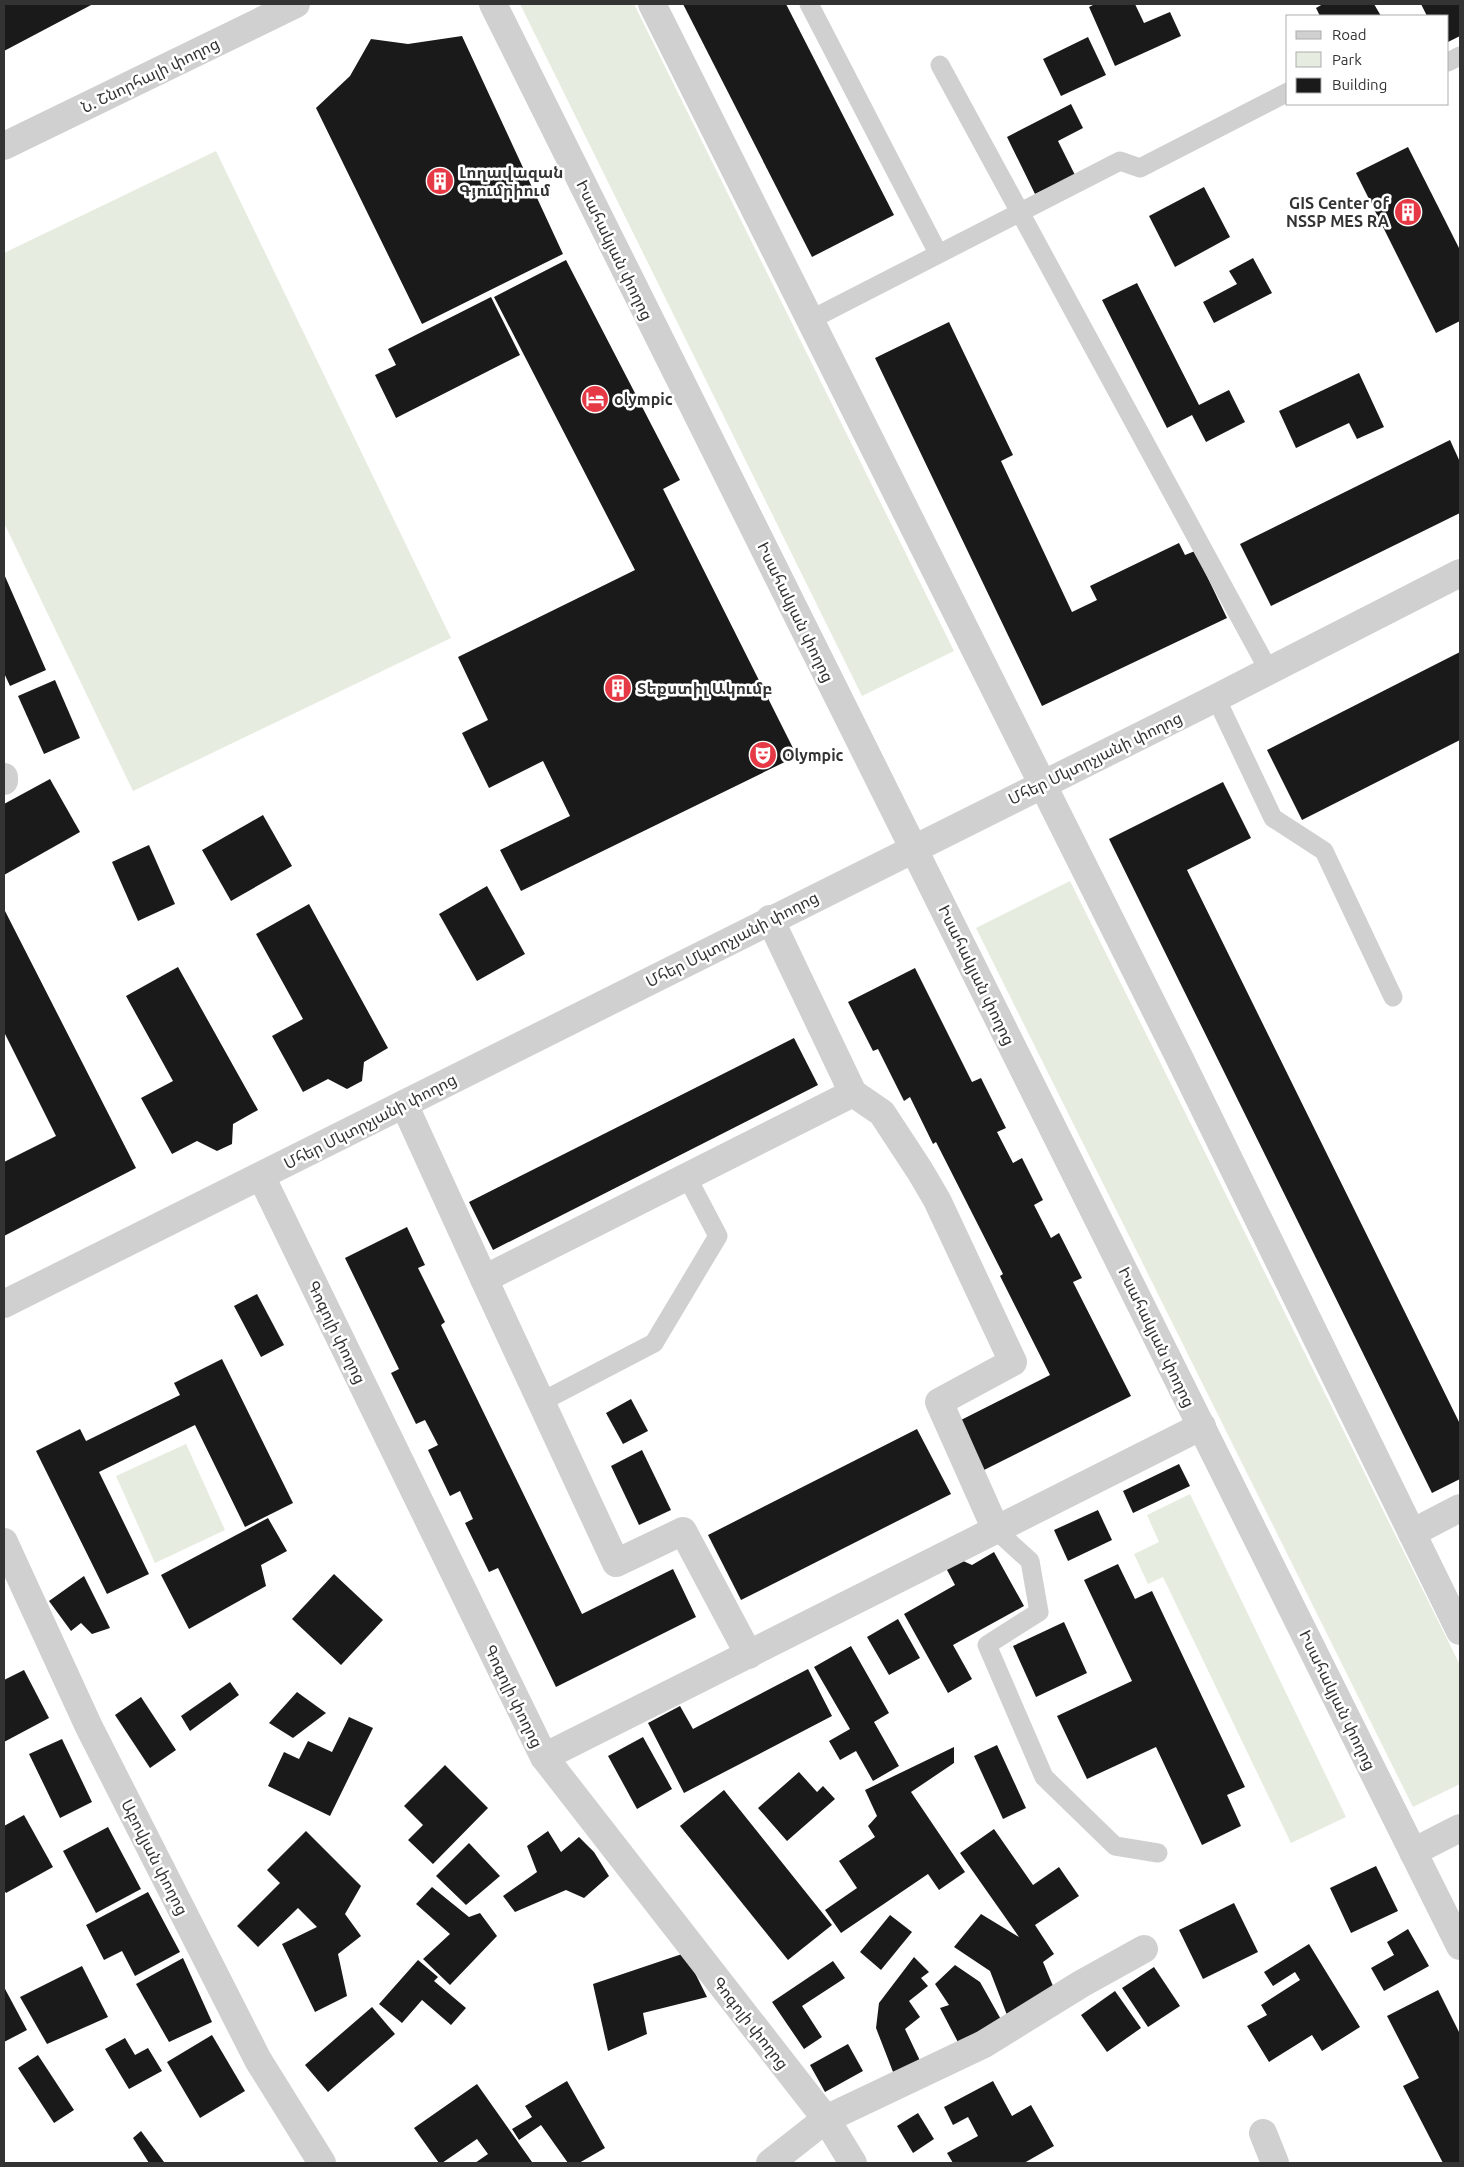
<svg xmlns="http://www.w3.org/2000/svg" width="1464" height="2167" font-family="Ubuntu,'Noto Sans Armenian',sans-serif">
<rect width="100%" height="100%" fill="#fff"/>
<g fill="#e6ecdf">
<path d="M520,4H634L954,651L862,696Z"/>
<path d="M216,151L451,638L133,791L4,523V253Z"/>
<path d="M1070,881L1460,1665V1784L1413,1807L976,928Z"/>
<path d="M186,1444L225,1530L155,1563L116,1476Z"/>
<path d="M1190,1494L1346,1817L1291,1843L1163,1577L1148,1584L1134,1554L1159,1542L1147,1515Z"/>
</g>
<g fill="#1a1a1a">
<path d="M4,4H93L4,51Z"/>
<path d="M683,4H786L894,215L812,257Z"/>
<path d="M1095,4H1135L1144,23L1170,12L1181,36L1115,66L1089,7Z"/>
<path d="M1323,4H1374L1381,16H1320L1316,8Z"/>
<path d="M1421,4H1460V36L1448,42V16H1427Z"/>
<path d="M462,36L563,254L422,324L316,108L350,76L371,39L408,44Z"/>
<path d="M1088,37L1106,75L1061,96L1043,59Z"/>
<path d="M1071,104L1083,128L1058,141L1075,175L1035,194L1007,137Z"/>
<path d="M1408,147L1460,250V321L1436,333L1356,173Z"/>
<path d="M1204,187L1230,237L1175,267L1149,216Z"/>
<path d="M1253,258L1272,293L1214,323L1203,302L1237,284L1229,271Z"/>
<path d="M566,260L680,480L663,489L797,756L521,891L500,850L570,816L543,761L489,788L462,733L488,720L458,657L635,570L494,297Z"/>
<path d="M1137,283L1199,405L1229,390L1245,422L1206,442L1192,415L1167,428L1102,300Z"/>
<path d="M491,297L520,355L396,418L375,375L396,365L388,349Z"/>
<path d="M949,322L1013,455L1001,461L1072,612L1097,600L1090,586L1179,543L1185,555L1195,551L1227,618L1042,706L875,358Z"/>
<path d="M1359,373L1384,427L1357,439L1349,423L1296,448L1279,411Z"/>
<path d="M1450,440L1460,462V513L1271,606L1240,544Z"/>
<path d="M4,574L46,670L10,686L4,673Z"/>
<path d="M1460,652V740L1302,820L1267,750Z"/>
<path d="M55,680L80,738L44,754L18,696Z"/>
<path d="M50,779L80,832L4,875V804Z"/>
<path d="M1223,782L1251,838L1187,870L1460,1424V1479L1432,1493L1109,839Z"/>
<path d="M263,815L292,866L231,901L202,850Z"/>
<path d="M149,845L175,904L138,921L112,862Z"/>
<path d="M487,886L525,954L477,981L439,914Z"/>
<path d="M309,904L388,1048L364,1062L362,1081L347,1089L328,1079L303,1092L272,1036L303,1019L256,934Z"/>
<path d="M4,909L136,1168L4,1236V1162L56,1136L4,1032Z"/>
<path d="M178,967L258,1110L233,1124L232,1144L217,1151L197,1141L172,1154L141,1098L173,1081L126,996Z"/>
<path d="M915,968L972,1082L981,1078L1006,1128L997,1132L1013,1163L1022,1158L1043,1200L1034,1205L1051,1238L1059,1233L1082,1278L1073,1282L1131,1396L984,1470L959,1421L1050,1375L1000,1276L1003,1274L936,1142L933,1144L910,1097L904,1101L878,1049L873,1051L848,1002Z"/>
<path d="M794,1038L818,1085L493,1250L469,1202Z"/>
<path d="M407,1227L425,1265L418,1268L445,1322L441,1325L582,1614L673,1569L696,1617L556,1687L498,1568L489,1572L465,1523L473,1519L460,1491L450,1496L428,1450L438,1445L425,1420L416,1424L391,1373L399,1369L345,1258Z"/>
<path d="M257,1294L284,1345L261,1357L234,1306Z"/>
<path d="M222,1359L293,1503L245,1527L195,1425L99,1472L149,1574L107,1594L36,1451L80,1429L86,1441L180,1395L174,1383Z"/>
<path d="M631,1399L648,1431L623,1444L606,1413Z"/>
<path d="M917,1429L951,1494L741,1600L708,1535Z"/>
<path d="M642,1450L671,1510L639,1525L611,1466Z"/>
<path d="M1179,1464L1190,1486L1133,1513L1123,1491Z"/>
<path d="M1098,1510L1112,1540L1068,1561L1054,1530Z"/>
<path d="M268,1518L287,1551L261,1565L266,1586L189,1629L161,1575Z"/>
<path d="M994,1552L1024,1606L953,1645L972,1679L948,1693L904,1614L955,1585L946,1568L961,1560L972,1565Z"/>
<path d="M1118,1564L1135,1599L1152,1591L1245,1787L1227,1795L1241,1826L1202,1845L1156,1747L1087,1779L1057,1716L1132,1681L1084,1580Z"/>
<path d="M334,1574L383,1620L341,1665L292,1619Z"/>
<path d="M84,1576L110,1628L92,1634L81,1623L71,1631L49,1601Z"/>
<path d="M898,1619L920,1658L889,1675L867,1637Z"/>
<path d="M1064,1622L1087,1673L1036,1697L1013,1646Z"/>
<path d="M851,1646L889,1713L874,1722L899,1766L873,1781L856,1751L840,1760L829,1741L850,1729L814,1667Z"/>
<path d="M808,1669L832,1716L684,1793L648,1723L680,1706L693,1729Z"/>
<path d="M24,1670L49,1718L4,1742V1680Z"/>
<path d="M230,1682L239,1695L190,1731L181,1716Z"/>
<path d="M297,1692L326,1713L293,1738L269,1723Z"/>
<path d="M141,1697L176,1750L150,1768L115,1715Z"/>
<path d="M349,1717L373,1728L330,1816L268,1786L284,1752L299,1759L308,1741L332,1752Z"/>
<path d="M643,1737L672,1789L637,1809L608,1756Z"/>
<path d="M62,1739L92,1802L60,1818L29,1754Z"/>
<path d="M997,1745L1026,1808L1003,1819L974,1756Z"/>
<path d="M954,1747V1763L911,1792L965,1872L939,1890L928,1874L841,1933L825,1910L857,1888L839,1861L875,1837L868,1826L877,1816L865,1790Z"/>
<path d="M445,1765L488,1808L433,1864L408,1840L423,1825L404,1806Z"/>
<path d="M799,1772L817,1792L823,1786L835,1799L787,1841L758,1808Z"/>
<path d="M724,1790L832,1925L788,1960L680,1826Z"/>
<path d="M24,1815L53,1867L6,1893L4,1890V1826Z"/>
<path d="M108,1827L141,1889L96,1913L63,1851Z"/>
<path d="M994,1829L1033,1885L1059,1867L1079,1896L1035,1925L1054,1954L1043,1962L1053,1986L1007,2015L990,1971L954,1947L981,1914L1019,1937L960,1853Z"/>
<path d="M306,1831L361,1886L345,1914L361,1936L338,1954L347,1996L315,2012L282,1944L317,1927L298,1908L258,1947L237,1926L280,1883L267,1870Z"/>
<path d="M548,1831L561,1852L579,1837L594,1852L609,1876L584,1898L566,1890L515,1912L503,1896L537,1872L527,1846Z"/>
<path d="M469,1843L500,1876L466,1905L436,1876Z"/>
<path d="M1376,1866L1398,1911L1351,1933L1330,1888Z"/>
<path d="M432,1887L469,1917L480,1913L497,1936L450,1985L423,1959L450,1934L416,1904Z"/>
<path d="M148,1892L180,1952L135,1976L122,1951L104,1960L86,1925Z"/>
<path d="M1234,1903L1258,1952L1203,1979L1179,1930Z"/>
<path d="M890,1915L912,1932L881,1970L860,1952Z"/>
<path d="M1408,1929L1429,1966L1384,1991L1371,1968L1394,1955L1387,1942Z"/>
<path d="M1309,1944L1360,2027L1322,2051L1312,2035L1269,2062L1247,2026L1267,2015L1261,2005L1300,1980L1295,1972L1273,1986L1264,1972Z"/>
<path d="M685,1953L707,1997L643,2013L647,2034L608,2051L593,1984Z"/>
<path d="M914,1957L929,1972L921,1978L928,1986L909,2001L920,2017L905,2029L923,2067L895,2077L876,2028L879,2003Z"/>
<path d="M183,1958L212,2022L169,2042L136,1984Z"/>
<path d="M418,1960L438,1977L434,1981L466,2008L451,2025L422,2000L402,2023L379,2004Z"/>
<path d="M833,1961L845,1978L802,2006L822,2037L804,2049L772,2002Z"/>
<path d="M955,1965L980,1982L1003,2023L960,2046L940,2008L949,2005L935,1984Z"/>
<path d="M82,1966L108,2017L47,2044L20,1997Z"/>
<path d="M1154,1967L1180,2006L1148,2027L1122,1988Z"/>
<path d="M4,1987L27,2030L4,2042Z"/>
<path d="M1438,1990L1460,2034V2163H1443L1403,2086L1419,2078L1387,2016Z"/>
<path d="M1115,1991L1141,2028L1107,2052L1081,2015Z"/>
<path d="M372,2007L395,2034L328,2092L305,2065Z"/>
<path d="M212,2035L245,2091L200,2118L167,2062Z"/>
<path d="M125,2038L135,2055L148,2048L162,2071L129,2089L105,2049Z"/>
<path d="M848,2044L863,2071L825,2092L810,2065Z"/>
<path d="M38,2055L74,2110L54,2123L18,2068Z"/>
<path d="M567,2081L605,2148L579,2163H568L541,2125L519,2140L512,2129L532,2117L525,2106Z"/>
<path d="M993,2081L1012,2116L1031,2105L1054,2146L1024,2163H953L947,2153L978,2136L968,2117L953,2125L944,2107Z"/>
<path d="M477,2084L532,2162L531,2163H475L488,2154L477,2139L442,2163H439L414,2128Z"/>
<path d="M918,2113L934,2139L913,2153L897,2126Z"/>
<path d="M141,2131L164,2162L149,2163L133,2138Z"/>
</g>
<g fill="none" stroke-linecap="round" stroke-linejoin="round">
<g stroke="#d0d0d0" stroke-width="19">
<path d="M809,4L938,253"/>
<path d="M1448,62L1460,56"/>
<path d="M940,65L1269,671"/>
<path d="M812,319L1120,161L1140,168L1288,92"/>
<path d="M1216,698L1273,818L1324,851L1393,997"/>
<path d="M541,1402L654,1343L718,1236L687,1177"/>
<path d="M996,1530L1030,1561L1039,1612L987,1645L1044,1777L1115,1846L1158,1853"/>
</g>
<g stroke="#d0d0d0" stroke-width="28">
<path d="M4,146L296,4"/>
<path d="M4,777V781"/>
<path d="M853,1093L882,1113L920,1171L937,1200L1013,1362L939,1402L996,1530"/>
<path d="M404,1104L484,1279L853,1093L770,919"/>
<path d="M261,1176L544,1757L826,2119L853,2163"/>
<path d="M484,1279L616,1563L683,1531L749,1655"/>
<path d="M4,1304L1216,698L1460,573"/>
<path d="M1412,1533L1460,1508"/>
<path d="M4,1542L89,1727L258,2060L322,2163"/>
<path d="M544,1757L1202,1426"/>
<path d="M1413,1852L1460,1828"/>
<path d="M1263,2133L1275,2163"/>
<path d="M770,2163L826,2119L984,2044L1081,1984L1144,1949"/>
</g>
<g stroke="#d0d0d0" stroke-width="28">
<path d="M493,4L1460,1946"/>
<path d="M652,4L1178,1055L1460,1631"/>
</g>
</g>
<defs>
<g id="building-disc" transform="scale(1.4375)"><circle r="9.5" fill="#e63946" stroke="#fff"/><path d="M-4-6H4V6H1V3H-1V6H-4ZM-2.5-4.3h1.7v1.8h-1.7ZM.8-4.3h1.7v1.8H.8ZM-2.5-1h1.7V.8h-1.7ZM.8-1h1.7V.8H.8Z" fill="#fff"/></g>
<g id="hotel-disc" transform="scale(1.4375)"><circle r="9.5" fill="#e63946" stroke="#fff"/><path d="M-6-4.5h1.5V1H6V5H4.5V3h-9V5H-6ZM-4 0a1.8 1.8 0 1 1 3.6 0ZM.5 0V-2.5h3Q6-2.5 6 0Z" fill="#fff"/></g>
<g id="theatre-disc" transform="scale(1.4375)"><circle r="9.5" fill="#e63946" stroke="#fff"/><path d="M-5-5.5Q0-4 5-5.5V0Q5 5 0 6Q-5 5-5 0ZM-3.3-2.5H-1v1.5H-3.3ZM1-2.5H3.3v1.5H1ZM-2.8 1Q0 5.5 2.8 1Z" fill="#fff"/></g>
</defs>
<g fill-rule="evenodd">
<use href="#building-disc" x="440" y="181"/>
<use href="#building-disc" x="1408" y="212"/>
<use href="#hotel-disc" x="595" y="399"/>
<use href="#building-disc" x="618" y="688"/>
<use href="#theatre-disc" x="763" y="755"/>
</g>
<g text-anchor="middle" dominant-baseline="central" stroke-width="5" stroke-linejoin="round" paint-order="stroke">
<g font-size="16" fill="#333" stroke="#fff">
<text transform="translate(150 75) rotate(-26)">Ն. Շնորհալի փողոց</text>
<text transform="translate(615 250) rotate(64)">Իսահակյան փողոց</text>
<text transform="translate(796 612) rotate(64)">Իսահակյան փողոց</text>
<text transform="translate(1095 758) rotate(-26)">Մհեր Մկտրչյանի փողոց</text>
<text transform="translate(732 939) rotate(-27)">Մհեր Մկտրչյանի փողոց</text>
<text transform="translate(977 975) rotate(64)">Իսահակյան փողոց</text>
<text transform="translate(370 1121) rotate(-27)">Մհեր Մկտրչյանի փողոց</text>
<text transform="translate(337 1332) rotate(64)">Գոգոլի փողոց</text>
<text transform="translate(1157 1337) rotate(64)">Իսահակյան փողոց</text>
<text transform="translate(514 1696) rotate(64)">Գոգոլի փողոց</text>
<text transform="translate(1338 1700) rotate(64)">Իսահակյան փողոց</text>
<text transform="translate(155 1857) rotate(63)">Աբովյան փողոց</text>
<text transform="translate(751 2023) rotate(52)">Գոգոլի փողոց</text>
</g>
<g font-size="16" font-weight="bold" fill="#333" stroke="#fff" text-anchor="start">
<text x="459" y="172">Լողավազան<tspan x="459" dy="18">Գյումրիում</tspan></text>
<text x="1389" y="203" text-anchor="end">GIS Center of<tspan x="1389" dy="18">NSSP MES RA</tspan></text>
<text x="614" y="399">olympic</text>
<text x="637" y="688">Տեքստիլ Ակումբ</text>
<text x="782" y="755">Olympic</text>
</g>
</g>
<rect width="1464" height="2167" fill="none" stroke="#333333" stroke-width="10"/>
<rect x="1286" y="15" width="162" height="90" fill="#ffffff" stroke="#adadad"/>
<rect x="1296" y="31" width="25" height="8" fill="#d0d0d0" stroke="#adadad"/>
<text x="1332" y="40" font-size="15" fill="#333333">Road</text>
<rect x="1296" y="52" width="25" height="15" fill="#e6ecdf" stroke="#adadad"/>
<text x="1332" y="65" font-size="15" fill="#333333">Park</text>
<rect x="1296" y="78" width="25" height="15" fill="#1a1a1a" stroke="#adadad"/>
<text x="1332" y="90" font-size="15" fill="#333333">Building</text>
</svg>
